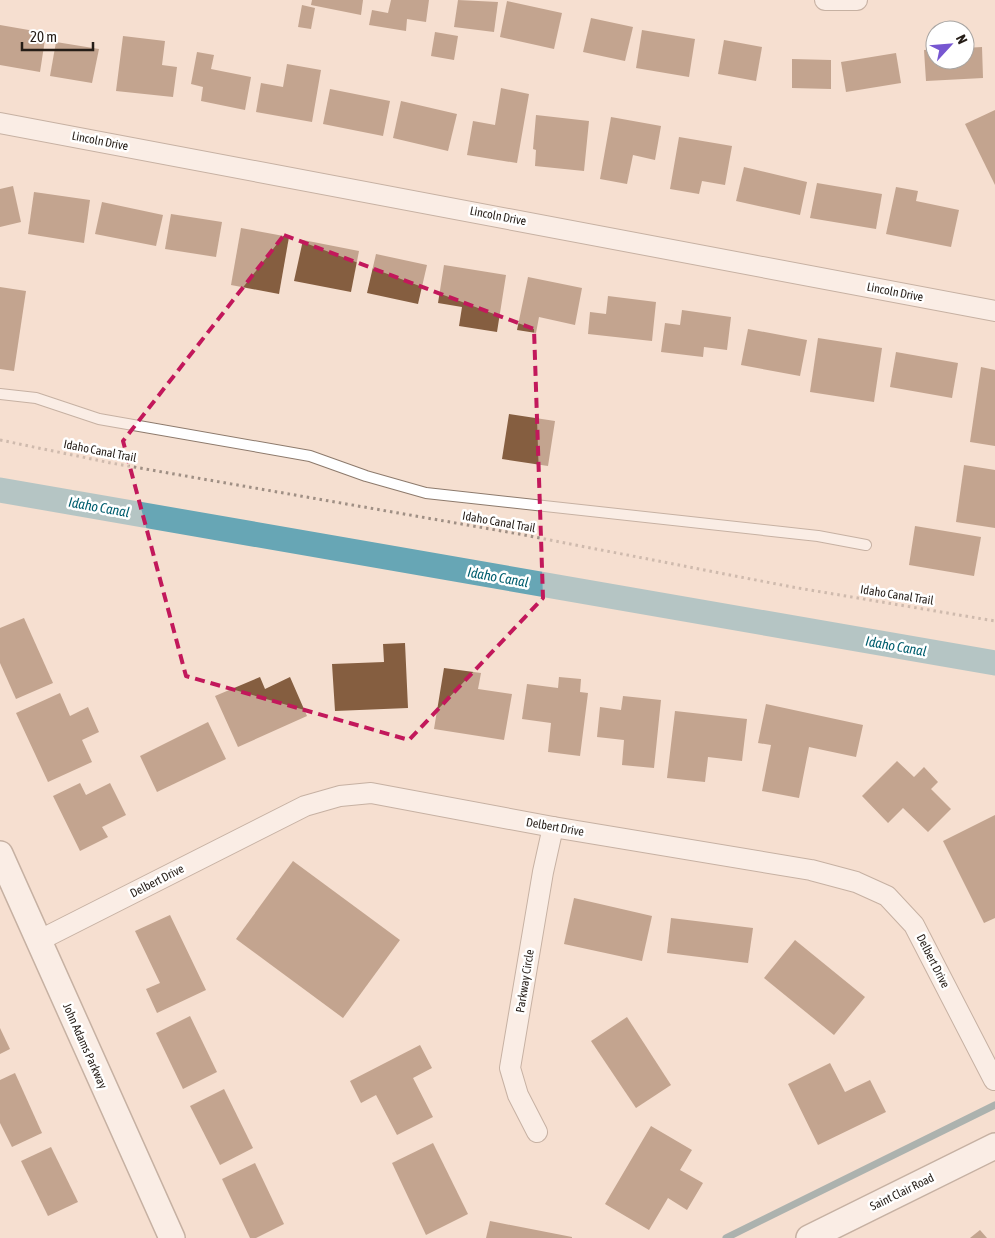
<svg xmlns="http://www.w3.org/2000/svg" width="995" height="1238" font-family="'Asap Condensed',sans-serif">
<rect width="100%" height="100%" fill="#f5dfd0"/>
<g fill="none" stroke-linecap="round" stroke-linejoin="round">
<path stroke="#537d86" stroke-width="7" d="M726,1238L995,1105"/>
<path stroke="#67a6b5" stroke-width="25" d="M0,490L995,663"/>
</g>
<g fill="#855e40">
<path d="M312,0H363L361,15L311,5Z"/>
<path d="M391,0H429L426,22L407,19L406,31L369,25L372,10L388,13Z"/>
<path d="M458,0L498,2L494,32L454,27Z"/>
<path d="M507,1L562,13L554,49L500,37Z"/>
<path d="M302,5L315,8L311,29L298,27Z"/>
<path d="M591,18L633,27L625,61L583,52Z"/>
<path d="M0,25L46,33L40,72L0,65Z"/>
<path d="M642,30L695,39L689,77L636,68Z"/>
<path d="M435,32L458,36L454,60L431,56Z"/>
<path d="M123,36L165,41L162,65L177,67L173,97L116,91Z"/>
<path d="M724,40L762,47L756,81L718,74Z"/>
<path d="M56,42L99,49L92,83L50,76Z"/>
<path d="M982,47L983,78L926,81L924,50L935,49V60H965V48Z"/>
<path d="M197,52L214,55L211,69L251,77L245,110L201,101L203,87L191,84Z"/>
<path d="M896,53L901,83L846,92L841,62Z"/>
<path d="M792,59L831,60V89L792,88Z"/>
<path d="M287,64L321,70L312,122L256,112L261,83L283,87Z"/>
<path d="M501,88L529,94L517,163L467,155L473,121L495,125Z"/>
<path d="M330,89L390,101L383,136L323,124Z"/>
<path d="M401,101L457,114L448,151L393,138Z"/>
<path d="M995,110V185L965,124Z"/>
<path d="M536,115L589,121L584,171L535,166L536,150L533,149Z"/>
<path d="M611,117L661,126L655,160L633,155L627,184L600,179Z"/>
<path d="M679,137L732,146L725,185L702,181L699,194L670,189Z"/>
<path d="M744,167L807,182L800,215L736,201Z"/>
<path d="M817,183L882,194L876,229L810,218Z"/>
<path d="M13,186L21,222L0,227V189Z"/>
<path d="M896,187L918,191L916,201L959,210L951,247L886,234Z"/>
<path d="M34,192L90,200L84,243L28,234Z"/>
<path d="M102,202L163,215L156,246L95,234Z"/>
<path d="M171,214L222,222L216,257L165,249Z"/>
<path d="M241,228L289,237L279,294L231,285Z"/>
<path d="M303,240L359,251L351,292L294,281Z"/>
<path d="M376,254L427,265L418,304L367,293Z"/>
<path d="M444,265L506,275L497,332L459,326L462,307L438,303Z"/>
<path d="M528,277L582,288L575,325L539,317L536,333L517,330Z"/>
<path d="M0,287L26,291L14,371L0,369Z"/>
<path d="M608,296L656,302L652,341L588,334L590,312L606,314Z"/>
<path d="M682,310L731,317L727,350L704,347L703,357L661,352L665,323L680,325Z"/>
<path d="M748,329L807,340L800,376L741,365Z"/>
<path d="M818,338L882,348L874,402L810,392Z"/>
<path d="M896,352L958,363L952,398L890,387Z"/>
<path d="M981,367L995,370V446L970,442Z"/>
<path d="M509,414L555,421L548,466L502,459Z"/>
<path d="M964,465L995,470V528L956,522Z"/>
<path d="M915,526L981,537L974,576L909,565Z"/>
<path d="M24,618L53,683L16,699L0,663V628Z"/>
<path d="M405,643L408,708L335,711L332,664L384,662L383,644Z"/>
<path d="M444,668L481,673L478,689L512,694L504,740L434,729Z"/>
<path d="M260,677L265,689L290,677L307,716L238,747L215,696Z"/>
<path d="M559,677L581,679L580,692L588,693L580,756L548,752L551,723L522,719L527,684L558,688Z"/>
<path d="M60,693L70,716L88,707L99,732L82,740L92,762L48,782L16,713Z"/>
<path d="M623,696L661,700L654,768L622,765L624,740L597,737L600,707L621,710Z"/>
<path d="M766,704L863,725L856,757L809,747L799,798L762,791L771,745L758,743Z"/>
<path d="M675,711L747,719L742,761L708,757L705,782L667,778Z"/>
<path d="M208,722L226,759L157,792L140,756Z"/>
<path d="M897,761L914,777L924,767L938,782L931,789L951,809L928,832L903,808L888,823L862,796Z"/>
<path d="M80,783L86,795L110,783L126,815L102,827L108,837L80,851L53,796Z"/>
<path d="M995,815V918L984,923L943,841Z"/>
<path d="M293,861L400,940L343,1018L236,939Z"/>
<path d="M574,898L652,916L642,961L564,944Z"/>
<path d="M170,915L206,990L157,1013L146,989L160,983L135,931Z"/>
<path d="M671,918L753,928L748,963L667,953Z"/>
<path d="M795,940L865,997L834,1035L764,978Z"/>
<path d="M190,1016L217,1072L183,1089L156,1033Z"/>
<path d="M627,1017L671,1085L636,1108L591,1041Z"/>
<path d="M0,1028L10,1049L0,1054Z"/>
<path d="M420,1045L432,1068L413,1078L433,1117L397,1135L376,1095L361,1103L350,1081Z"/>
<path d="M830,1063L845,1092L870,1080L886,1112L818,1145L788,1084Z"/>
<path d="M15,1073L42,1133L12,1147L0,1123V1080Z"/>
<path d="M224,1089L253,1148L220,1165L190,1106Z"/>
<path d="M651,1126L692,1150L680,1170L703,1183L687,1210L668,1198L649,1230L605,1204Z"/>
<path d="M433,1143L468,1214L426,1235L392,1163Z"/>
<path d="M51,1147L78,1202L48,1216L21,1161Z"/>
<path d="M255,1163L284,1224L256,1238H250L222,1179Z"/>
<path d="M490,1221L572,1237V1238H486Z"/>
<path d="M980,1230L987,1238H970Z"/>
</g>
<g fill="none" stroke-linecap="round" stroke-linejoin="round">
<g stroke="#8d7a6c" stroke-width="12">
<path id="service" d="M0,394L36,398L99,419L310,456L366,476L426,493L818,536L866,545"/>
</g>
<g stroke="#8d7a6c" stroke-width="22">
<g id="minor">
<path d="M825,0H857"/>
<path d="M0,123L995,311"/>
<path d="M38,941L305,806L340,796L371,793L553,827L811,870L856,882L887,896L914,925L994,1080"/>
<path d="M537,1132L518,1095L510,1068L543,872L553,827"/>
</g>
</g>
<g stroke="#8d7a6c" stroke-width="28">
<g id="tertiary">
<path d="M0,854L172,1238"/>
<path d="M809,1238L995,1146"/>
</g>
</g>
<path stroke="#9f8f84" stroke-width="3" stroke-dasharray="2.5 4" stroke-linecap="butt" d="M0,440L111,463L519,534L792,587L995,621"/>
<use href="#service" stroke="#fff" stroke-width="10"/>
<use href="#minor" stroke="#fff" stroke-width="20"/>
<use href="#tertiary" stroke="#fff" stroke-width="25"/>
</g>
<path d="M0 0H995V1238H0ZM284,235L534,329L543,598L409,740L186,676L123,441Z" fill="#f5dfd0" fill-opacity=".55" fill-rule="evenodd"/>
<path fill="none" stroke="#c2185b" stroke-width="4" stroke-dasharray="10 6" stroke-linejoin="round" d="M284,235L534,329L543,598L409,740L186,676L123,441Z"/>
<g text-anchor="middle" dominant-baseline="central" stroke-width="5" stroke-linejoin="round" paint-order="stroke">
<g font-size="12" fill="#251d17" stroke="#fff">
<text transform="translate(100 141) rotate(11)">Lincoln Drive</text>
<text transform="translate(498 216) rotate(11)">Lincoln Drive</text>
<text transform="translate(895 292) rotate(11)">Lincoln Drive</text>
<text transform="translate(100 451) rotate(11)">Idaho Canal Trail</text>
<text transform="translate(499 522) rotate(10)">Idaho Canal Trail</text>
<text transform="translate(897 595) rotate(9)">Idaho Canal Trail</text>
<text transform="translate(555 827) rotate(10)">Delbert Drive</text>
<text transform="translate(157 881) rotate(-27)">Delbert Drive</text>
<text transform="translate(933 961) rotate(63)">Delbert Drive</text>
<text transform="translate(525 981) rotate(-81)">Parkway Circle</text>
<text transform="translate(85 1046) rotate(66)">John Adams Parkway</text>
<text transform="translate(902 1192) rotate(-26)">Saint Clair Road</text>
</g>
<g font-size="14" font-style="italic" fill="#005e6e" stroke="#fff">
<text transform="translate(99 507) rotate(10)">Idaho Canal</text>
<text transform="translate(498 577) rotate(10)">Idaho Canal</text>
<text transform="translate(896 646) rotate(10)">Idaho Canal</text>
</g>
</g>
<g transform="translate(950 45) rotate(64)"><circle r="24" fill="#ffffff" stroke="#a8a5a2"/>
<path d="M0-4L9 19L0 12L-9 19Z" fill="#7757d1"/>
<text y="-8" font-size="14" font-weight="bold" text-anchor="middle" fill="#251d17">N</text>
</g>
<path d="M22 42v8h71v-8" fill="none" stroke="#251d17" stroke-width="2.5"/>
<text x="30" y="42" font-size="15" fill="#251d17" stroke="#ffffff" stroke-width="4" paint-order="stroke">20 m</text>
</svg>
